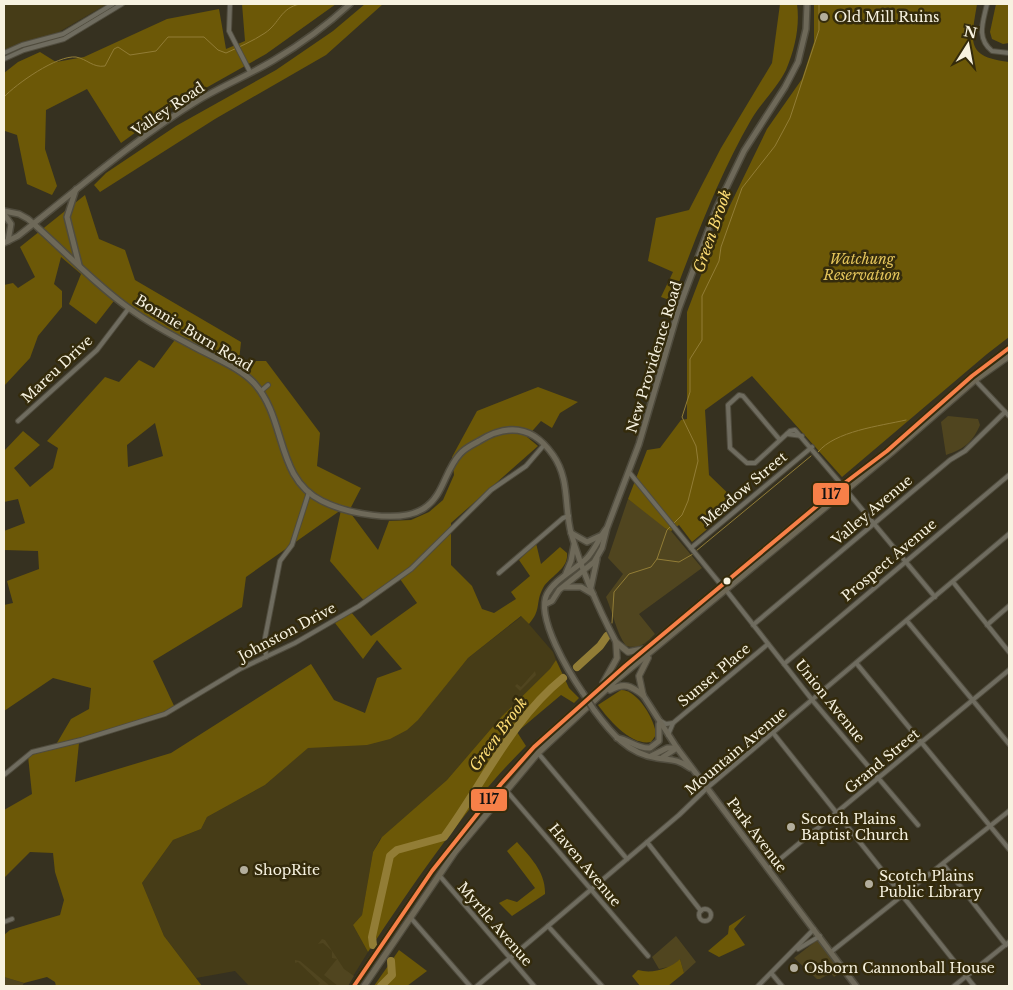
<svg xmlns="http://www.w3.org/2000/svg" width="1013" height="990" font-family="'Libre Baskerville',serif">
<rect width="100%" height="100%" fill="#363120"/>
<g fill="#463c17">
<path d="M4,4H107L59,32L27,43L4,54Z"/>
<path d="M522,616L553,652L556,660L552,668L502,716L447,780L380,839L373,852L362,915L353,925L368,952L347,986H249L235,971L196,978L164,936L142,883L173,840L201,829L207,817L265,785L308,747L344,746L449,680L468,658Z"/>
</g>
<g fill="#50451f">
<path d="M948,416L978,419L980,425C972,443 964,449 946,455L941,422Z"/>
<path d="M628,499L671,531L702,568L639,614L655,634C645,644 640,649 626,646C616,632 613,613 606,597L623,574L608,558Z"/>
<path d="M535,671L536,675L520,691L515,686L517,684L521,687Z"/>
<path d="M676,936L696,962L684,973L680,959L673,966L659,969L652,957Z"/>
<path d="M322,939L325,940L344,969L354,976L348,986H338L324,975L337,959L332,958V951L323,943L318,944Z"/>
<path d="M816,941H819L841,972L834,977L831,973L820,979H817L794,958Z"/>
<path d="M295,960L300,961L330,986H317L320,983L298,962L295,963Z"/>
<path d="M4,971V977L24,983L22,986H4Z"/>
</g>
<g fill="#6c5807" fill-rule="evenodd">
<path d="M242,4H336L266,54L165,111L121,143L87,89L46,110L45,149L57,186L52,195L27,184L17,135L5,131L4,73L18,62L40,52L56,62L84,57L167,19L219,9L226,49L245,41Z"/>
<path d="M365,4H383L326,55L215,119L100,192L94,185L106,173L176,126L276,70L333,31Z"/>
<path d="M780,4H797C800,26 795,49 786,70C777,88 761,103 751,120C718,177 695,240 672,301L661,297L673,272L648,261L656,218L689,210L721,148L772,63Z"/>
<path d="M814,4H977C971,41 965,57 1009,62V337L987,354L842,477L752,376L705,410L709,475L738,503L692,542L679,525L671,531L665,528L628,499L647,450L660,448L681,420L687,419V312L719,228L767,129L802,79L814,42Z"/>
<path d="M996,4H1009V43L1003,44L992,39L990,32Z"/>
<path d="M85,195L99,239L125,250L135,280L241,342L239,361H266L320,433L317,466L361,488L349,511L378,550L389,521L411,520L429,512L443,500L454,475L452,457L477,411L538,387L578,402L560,413L552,428L541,421L527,437L538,446L451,523V565L472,586L482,609L494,613L516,599L511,592L530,576L519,560L536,543L541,564L560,547L567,553C569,569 550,576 543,588C535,603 542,609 529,624L521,616L468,658L418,720L407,730L390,739L367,745L308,748L265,785L207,817L201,829L173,840L142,883L164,936L202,986H56L55,982L47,977L24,983L4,977V935L10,930L60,915L64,900L55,872L53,853L30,852L4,878V810L32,794L28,756L54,748L71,719L89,709L91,688L53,678L4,711V605L13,603L7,581L39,569L38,551L4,550V531L25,523L18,499L4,502V451L23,431L40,445L14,468L30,487L53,468L58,448L47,441L105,377L119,382L139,360L154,368L177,337L117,297L96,324L69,304L81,274L61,257L54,284L62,291V307L38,336L30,358L4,386V285L13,283L18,288L35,277L20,247ZM155,423L163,456L128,467L127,445ZM341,510L330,561L366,603L400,579L417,603L371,636L351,612L335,623L363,659L377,640L402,669L377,678L365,713L334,700L311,664L171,753L75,782L79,743L176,710L153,661L242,607L246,577Z"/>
<path d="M556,660L569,688L579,698L574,703L561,695L517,732L526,746C465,807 416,880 368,952L353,925L362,915L373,852L382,837L447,780L502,716L550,669Z"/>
<path d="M621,690C638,690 655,720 656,735L651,742C631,746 609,720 598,705Z"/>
<path d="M517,842C530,857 546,872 545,894L512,916L499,903L507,899L517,902L535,888L507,851Z"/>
<path d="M746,915L734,929L745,945L719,957L708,951L728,934L729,926Z"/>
<path d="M399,950L427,971L407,986H374Z"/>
<path d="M680,959L684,973L668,986H640L632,976L638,970C652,974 670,969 680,959Z"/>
</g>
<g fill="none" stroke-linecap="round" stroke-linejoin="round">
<g stroke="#927d36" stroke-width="1">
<path d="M4,97C16,84 57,55 76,57C87,59 93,68 105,66L114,49L118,47L130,55L156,51L168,37H204L218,50L226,53C239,47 253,41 265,33C280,23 280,8 300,4"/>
<path d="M4,115V124"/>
<path d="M818,452C835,431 880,426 906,420"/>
<path d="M696,551L811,456"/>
<path d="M657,559L679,562L693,554"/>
<path d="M612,623L614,592L629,574L651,567L657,559L667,530L682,515L688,501L698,461L696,446L682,417L690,392V359L702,340V296L719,261L721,247L742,188L775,146L790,118L819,30V4"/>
</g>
<g stroke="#927d36" stroke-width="8">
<path d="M577,667L600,646L607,636"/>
<path d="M373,945L372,937L390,856L397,850L444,837C483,784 511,720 563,678"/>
<path d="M381,986L392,975L391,961"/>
</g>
<g stroke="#504c3e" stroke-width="6">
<g id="minor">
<path d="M230,4L229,31L250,72"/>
<path d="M987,4C983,22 976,38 992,51L1009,53"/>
<path d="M4,53L22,45L63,34L113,4"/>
<path d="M4,59L24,50L64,39L122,4"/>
<path d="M975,380L1009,416"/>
<path d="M261,391L268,385"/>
<path d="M18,421L97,350L129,308"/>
<path d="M787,434L802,436"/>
<path d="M780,440L743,396L739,395L728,405L730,448L747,463H755L790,431L795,430L842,485"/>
<path d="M629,472L722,586"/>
<path d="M846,490L935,597"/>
<path d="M691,548L812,447"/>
<path d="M499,573L563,518L569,516"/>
<path d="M953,582L1009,652"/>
<path d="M726,590L813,701L918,825"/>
<path d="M907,621L1009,744"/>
<path d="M753,625L950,460L965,451L1005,412"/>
<path d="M987,625L1009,606"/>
<path d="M266,657L265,638L280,561L292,545L309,492"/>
<path d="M784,664L1009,475"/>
<path d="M857,664L1009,849"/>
<path d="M659,720L666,724L673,723"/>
<path d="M774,734L974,986"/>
<path d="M668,735L673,723L768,644"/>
<path d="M538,753L627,859"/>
<path d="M4,775L32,752L81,740L165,714L240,669L295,643L359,606L411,569L491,490L526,466L544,445"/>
<path d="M505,789L648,956"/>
<path d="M647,842L701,911"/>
<path d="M943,864L1006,945"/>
<path d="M768,869L1009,670"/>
<path d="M439,875L534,986"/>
<circle cx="705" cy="915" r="6"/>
<path d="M410,917L470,986"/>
<path d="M4,922L12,919"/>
<path d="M548,926L602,986"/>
<path d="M798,949L820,936"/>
<path d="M831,952L1009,811"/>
<path d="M772,974L782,986"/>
<path d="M477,986L679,815L707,788L1009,534"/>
<path d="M758,986L814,929"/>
<path d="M954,986L1009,942"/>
</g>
</g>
<g stroke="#504c3e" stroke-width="8">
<g id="major">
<path d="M76,189L67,217L79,265"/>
<path d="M4,211L19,214L28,219C62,248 93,283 130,309C153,326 179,339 204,352C221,361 241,369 254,383C287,419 275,478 322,501C346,513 398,524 423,509C444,496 444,471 460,454C465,448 472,445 479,441C508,423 533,426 553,455C570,479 564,506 571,533C582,571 598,608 616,642"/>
<path d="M4,214L11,224L8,241"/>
<path d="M4,243L18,236C77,190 133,140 197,101C222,86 249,75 274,60C301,44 327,25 350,4"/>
<path d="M571,533L587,542L600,536"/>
<path d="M566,573L571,561L574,545"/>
<path d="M564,587H581L593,594"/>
<path d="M591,587L597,559"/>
<path d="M546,604L552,601L559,590L594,562L602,548L607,528L639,444L679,308L717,207L744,151L785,87L798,62L806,29L807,4"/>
<path d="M583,693C570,674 535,617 547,594C555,579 575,570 587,558C595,549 599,538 606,529"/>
<path d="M643,695L677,748L856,986"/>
<path d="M594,710C611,733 628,754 657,758C671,760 678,759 690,768"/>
<path d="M617,738C629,739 637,749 650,748L659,741V724"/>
<path d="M651,756L667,748H677"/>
<path d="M663,757L677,748"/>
</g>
</g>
<g stroke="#504c3e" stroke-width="8">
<g id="highway">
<path d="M617,643L628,652L644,649"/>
<path d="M603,683L617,658L616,642"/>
<path d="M610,690C625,682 631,686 643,695"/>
<path d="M643,695L639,676L648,658"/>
<path d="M354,986L432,871L501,784L534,747L625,666L842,485L887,451L972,376L1009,348"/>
<path d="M364,986L455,852L538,753L614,682L891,453L975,380L1009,356"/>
</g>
</g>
<use href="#minor" stroke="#6f6c5f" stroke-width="4"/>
<use href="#major" stroke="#6e6959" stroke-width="5"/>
<use href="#highway" stroke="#6e6856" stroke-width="5.5"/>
<g stroke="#504c3e" stroke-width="8" stroke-linecap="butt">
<path id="major-bridge" d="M583,693L594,710"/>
</g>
<use href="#major-bridge" stroke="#6e6959" stroke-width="5"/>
<g stroke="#342b0c" stroke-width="8">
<path id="bus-1" d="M354,986L432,871L501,784L534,747L625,666L842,485L887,451L972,376L1009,348"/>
</g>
<use href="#bus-1" stroke="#f78048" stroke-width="4"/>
</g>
<g fill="#b3ae9d" stroke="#342b0c" stroke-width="2">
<circle cx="824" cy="17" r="5"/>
<circle cx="791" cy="827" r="5"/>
<circle cx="244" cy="870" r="5"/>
<circle cx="869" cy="884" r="5"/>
<circle cx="794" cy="968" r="5"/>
</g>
<circle fill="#f7f2e0" stroke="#342b0c" stroke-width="2" cx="727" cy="581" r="4.5"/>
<g text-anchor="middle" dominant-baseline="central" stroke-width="5" stroke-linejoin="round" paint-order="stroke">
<g font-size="14" fill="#f7f2e0" stroke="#342b0c" text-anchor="start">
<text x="834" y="17">Old Mill Ruins</text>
<text x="801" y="819">Scotch Plains<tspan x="801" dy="16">Baptist Church</tspan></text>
<text x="254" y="870">ShopRite</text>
<text x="879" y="876">Scotch Plains<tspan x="879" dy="16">Public Library</tspan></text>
<text x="804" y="968">Osborn Cannonball House</text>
</g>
<g font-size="14" fill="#f7f2e0" stroke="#342b0c">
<text transform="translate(168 109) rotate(-34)">Valley Road</text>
<text transform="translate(194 333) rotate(31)">Bonnie Burn Road</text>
<text transform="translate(654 357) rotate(-73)">New Providence Road</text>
<text transform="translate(57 369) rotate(-43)">Mareu Drive</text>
<text transform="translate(744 489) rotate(-40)">Meadow Street</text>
<text transform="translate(872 510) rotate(-40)">Valley Avenue</text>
<text transform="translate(889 560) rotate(-40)">Prospect Avenue</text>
<text transform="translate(287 632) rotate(-28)">Johnston Drive</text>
<text transform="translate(714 675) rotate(-40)">Sunset Place</text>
<text transform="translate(830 701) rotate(51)">Union Avenue</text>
<text transform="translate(736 751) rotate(-40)">Mountain Avenue</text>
<text transform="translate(882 761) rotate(-40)">Grand Street</text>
<text transform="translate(757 835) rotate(53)">Park Avenue</text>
<text transform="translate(585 865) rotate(50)">Haven Avenue</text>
<text transform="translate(495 924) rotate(49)">Myrtle Avenue</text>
</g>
<g font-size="14" font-style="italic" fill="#e3c45b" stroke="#342b0c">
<text x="862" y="259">Watchung<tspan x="862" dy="16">Reservation</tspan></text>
</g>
<g font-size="15" font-style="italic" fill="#fcdc74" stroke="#342b0c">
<text transform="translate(712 231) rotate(-71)">Green Brook</text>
<text transform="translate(498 734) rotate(-54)">Green Brook</text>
</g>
</g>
<g stroke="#342b0c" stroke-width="2">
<rect x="812" y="482" width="38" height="24" rx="5" fill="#f78048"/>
<rect x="470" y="788" width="38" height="24" rx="5" fill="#f78048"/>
</g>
<g font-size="14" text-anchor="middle" font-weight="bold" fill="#111">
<text x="831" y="499">117</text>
<text x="489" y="804">117</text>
</g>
<rect width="1013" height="990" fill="none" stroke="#f7f2e0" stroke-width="10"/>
<g transform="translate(968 45) rotate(11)" stroke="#342b0c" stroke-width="4" paint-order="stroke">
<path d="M0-4L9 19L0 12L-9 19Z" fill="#f7f2e0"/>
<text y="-8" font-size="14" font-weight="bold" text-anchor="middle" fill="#f7f2e0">N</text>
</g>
</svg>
